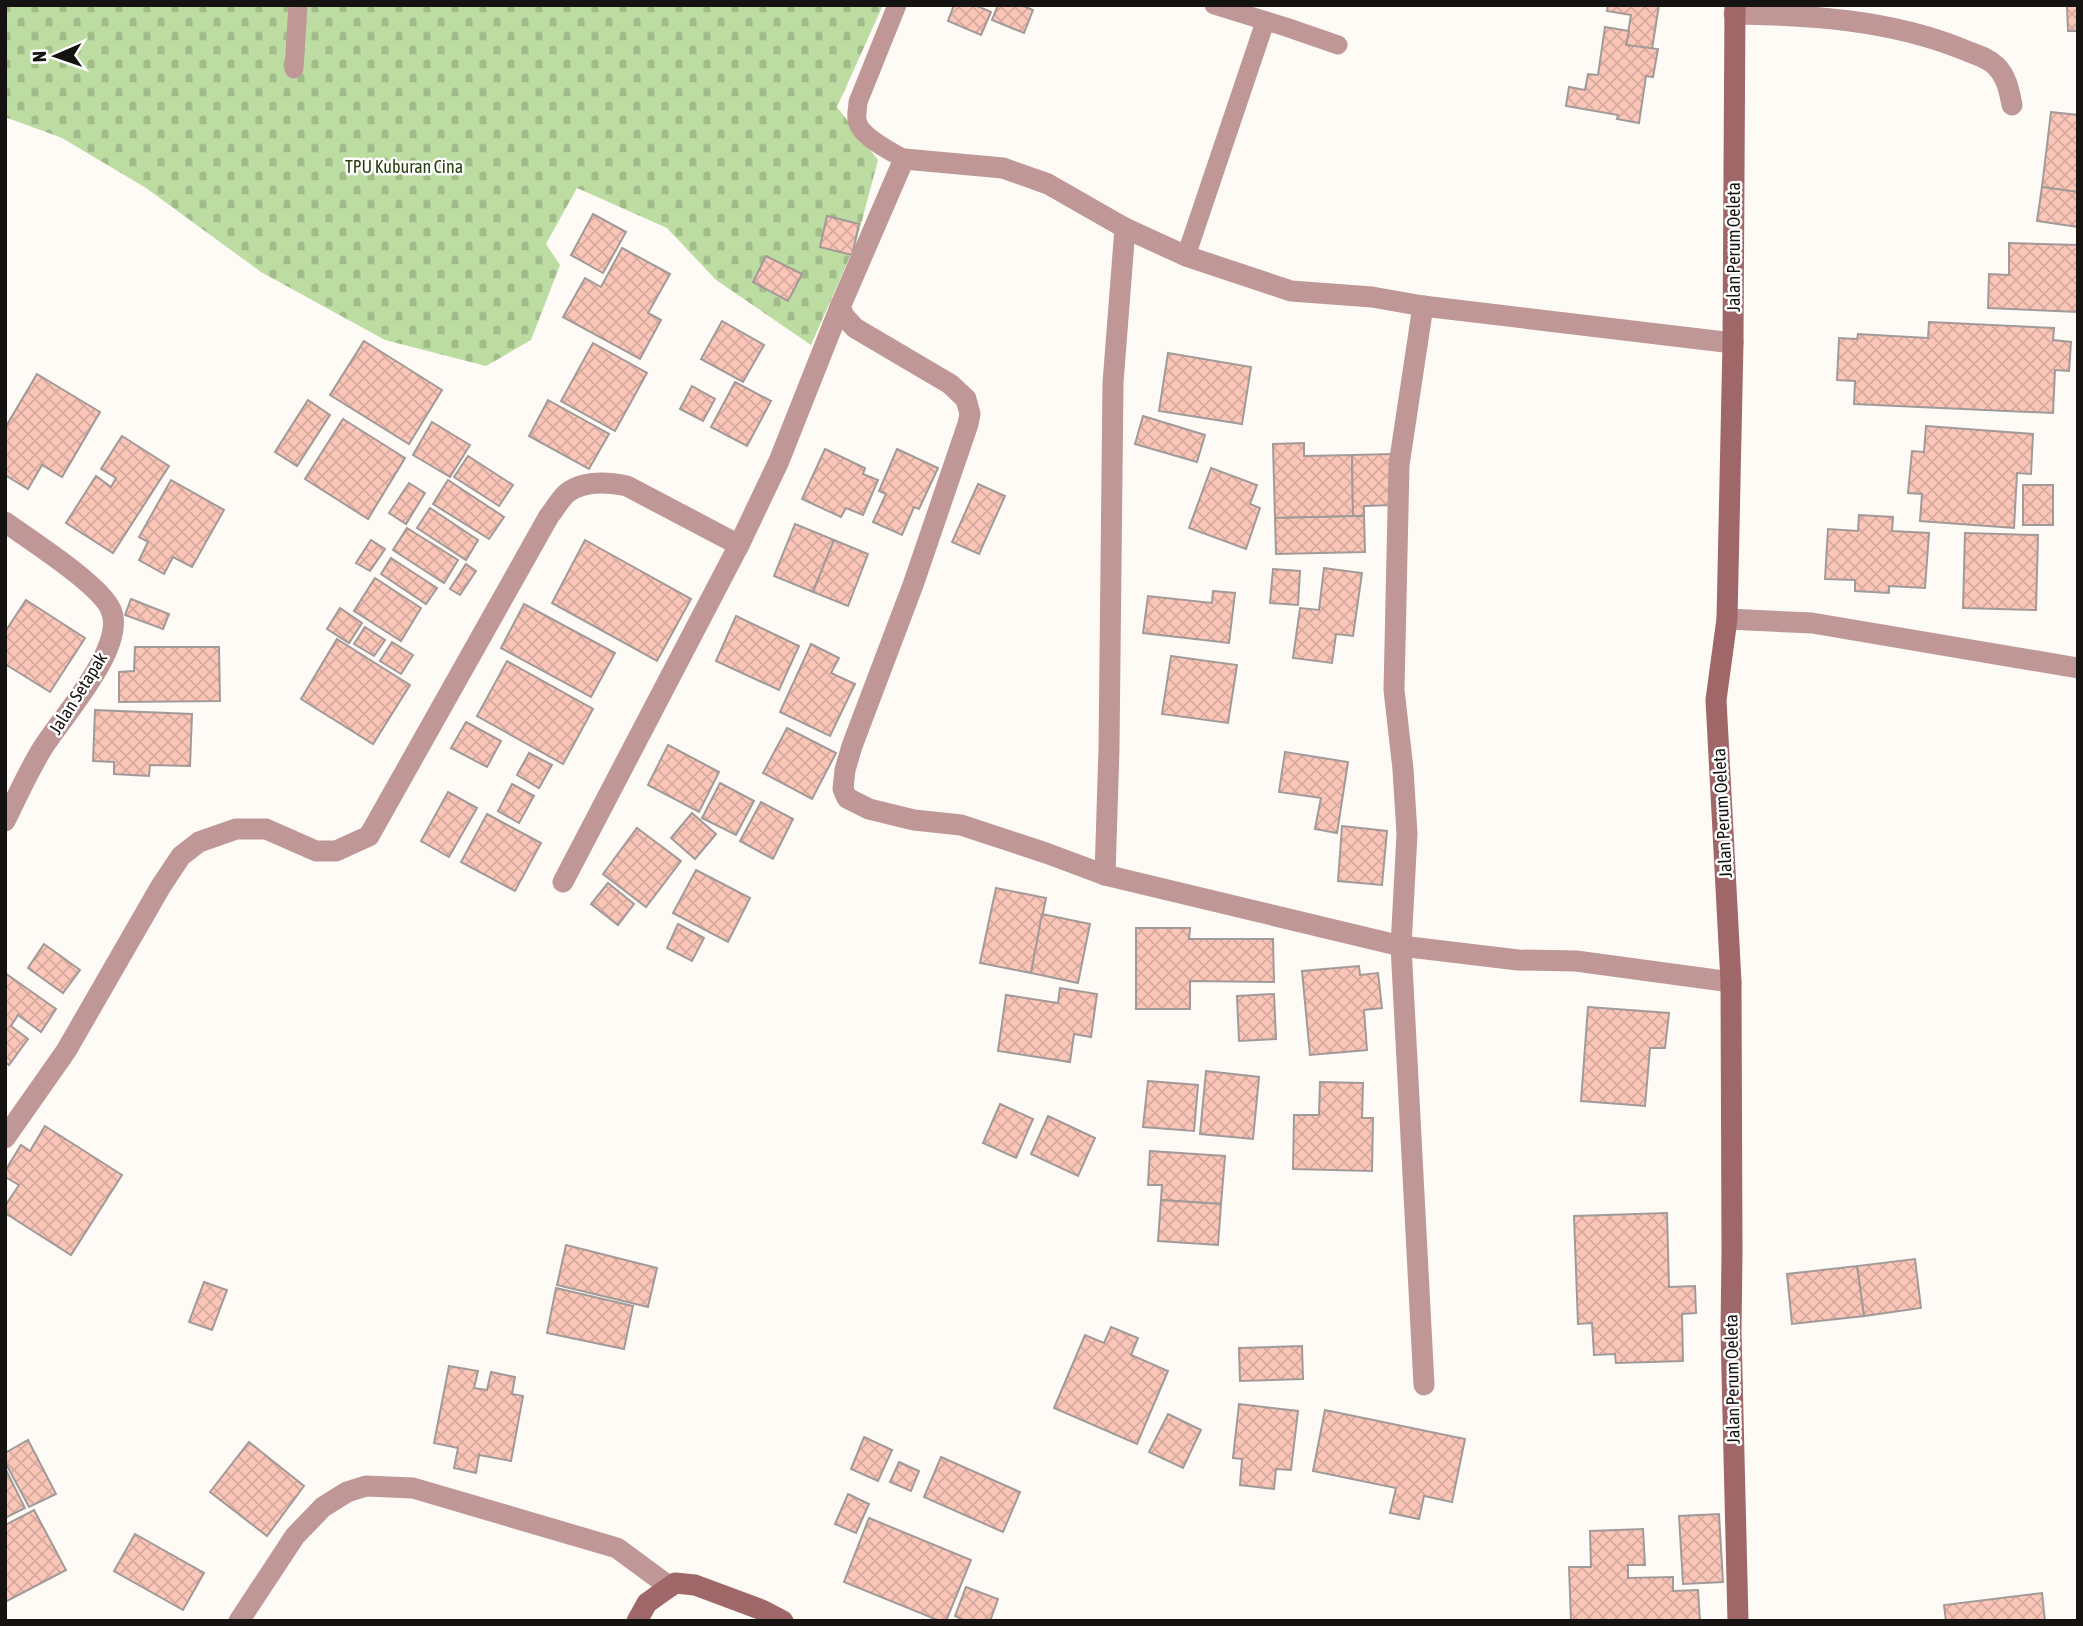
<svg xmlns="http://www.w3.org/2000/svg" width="2083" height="1626" font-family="'Asap Condensed',sans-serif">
<defs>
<pattern id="cemetery-stones" width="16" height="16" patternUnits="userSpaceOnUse" patternTransform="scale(1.75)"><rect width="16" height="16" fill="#bcdca2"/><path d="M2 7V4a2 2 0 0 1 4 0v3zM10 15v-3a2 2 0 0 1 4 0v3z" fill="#a1bc8a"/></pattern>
<pattern id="building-cross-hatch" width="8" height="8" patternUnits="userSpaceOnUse" patternTransform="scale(1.75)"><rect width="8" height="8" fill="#fbc6b8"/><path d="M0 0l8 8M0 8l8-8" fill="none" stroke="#d6a99d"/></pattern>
</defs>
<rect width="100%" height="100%" fill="#fefbf6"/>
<path fill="url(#cemetery-stones)" d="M5,5H883L837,107L878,160L856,243L811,345L716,280L667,228L577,188L546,244L560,265L531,340L486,366L385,340L261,272L146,188L62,138L5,117Z"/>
<g fill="url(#building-cross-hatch)" stroke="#a19a99" stroke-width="2">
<path d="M954,5H975L991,12L981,35L948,21Z"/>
<path d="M998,5H1021L1033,10L1024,33L992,20Z"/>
<path d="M1608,5H1659L1652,49L1626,45L1631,15L1607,11Z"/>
<path d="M2067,5H2078V31H2068Z"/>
<path d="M1605,27L1629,31L1626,45L1658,49L1653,77L1646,76L1639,123L1617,119L1618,115L1566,106L1569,87L1585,90L1588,74L1598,75Z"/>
<path d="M2051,112L2078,115V192L2042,187Z"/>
<path d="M2042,187L2078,192V227L2037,221Z"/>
<path d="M593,214L626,232L603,273L571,255Z"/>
<path d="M827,216L859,224L852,255L820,247Z"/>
<path d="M2009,243L2078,245V312L1988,308L1989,274L2009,275Z"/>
<path d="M622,248L670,274L648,313L661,320L640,359L563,317L585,278L601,287Z"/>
<path d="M766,256L802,274L788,301L753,282Z"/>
<path d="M722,321L764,345L743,382L701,359Z"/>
<path d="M1929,322L2054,328L2053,340L2071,342L2069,371L2055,370L2053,413L1854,404L1855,381L1837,380L1839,338L1857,339L1858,334L1928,338Z"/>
<path d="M364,341L442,390L409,444L330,395Z"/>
<path d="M593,343L647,373L615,431L561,401Z"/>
<path d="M1168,353L1251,367L1242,424L1159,411Z"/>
<path d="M37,374L100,412L62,477L42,465L28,489L5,475V428Z"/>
<path d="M735,382L771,401L747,446L711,427Z"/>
<path d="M692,386L715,399L703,421L680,409Z"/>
<path d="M308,400L330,415L297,466L275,452Z"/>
<path d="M548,400L609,434L589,469L529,436Z"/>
<path d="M1143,416L1205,435L1197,462L1135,444Z"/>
<path d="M343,419L405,458L368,519L305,479Z"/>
<path d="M432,422L470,445L450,477L413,455Z"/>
<path d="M1926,426L2033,434L2031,474L2017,473L2014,528L1920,521L1922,494L1908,493L1912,451L1924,452Z"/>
<path d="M122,436L169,466L113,553L66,523L96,476L111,487L116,478L101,469Z"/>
<path d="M1304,443V456L1352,455L1353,516L1275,518L1273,444Z"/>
<path d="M825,449L865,468L863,474L878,480L863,515L846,508L841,517L802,499Z"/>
<path d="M897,449L938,468L919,509L914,507L902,535L873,522L886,494L879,491Z"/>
<path d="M1392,454L1393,505L1364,506V516H1353L1352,455Z"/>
<path d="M468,456L513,485L499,506L454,477Z"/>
<path d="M1211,468L1257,485L1250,504L1260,508L1246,549L1189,528Z"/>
<path d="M171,480L224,510L192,567L173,557L164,574L139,560L148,542L139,537Z"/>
<path d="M448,480L504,517L489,539L433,504Z"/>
<path d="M409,483L425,493L406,524L389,513Z"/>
<path d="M978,484L1005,496L979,554L952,542Z"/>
<rect x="2023" y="485" width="30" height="40"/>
<path d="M430,508L478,540L466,560L417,528Z"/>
<path d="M1859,515L1893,517L1892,531L1929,533L1925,588L1889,586V593L1855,591V580L1825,579L1828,529L1858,531Z"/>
<path d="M1364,516L1365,552L1276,554L1275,518Z"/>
<path d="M795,524L834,540L813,592L774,576Z"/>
<path d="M407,528L458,560L444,583L393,550Z"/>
<path d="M1965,533L2038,535L2036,610L1963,608Z"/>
<path d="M371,540L385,549L370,571L356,563Z"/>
<path d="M585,540L691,599L657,661L552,603Z"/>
<path d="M834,540L868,554L848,606L813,592Z"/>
<path d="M391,558L437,588L426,604L381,574Z"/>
<path d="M466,564L476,571L460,595L450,589Z"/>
<path d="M1324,568L1362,573L1353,636L1336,634L1332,663L1293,658L1300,608L1319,610Z"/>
<path d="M1273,569L1300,571L1298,605L1270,603Z"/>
<path d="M375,578L421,608L401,641L354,611Z"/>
<path d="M1213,591L1235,593L1229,643L1143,633L1148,596L1212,603Z"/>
<path d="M131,599L169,614L163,629L125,615Z"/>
<path d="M26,600L85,638L50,692L5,664V632Z"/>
<path d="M524,604L615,653L591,697L501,648Z"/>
<path d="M340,608L362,623L349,643L327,629Z"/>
<path d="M736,616L799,646L779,690L716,661Z"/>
<path d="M365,627L385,640L374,656L354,644Z"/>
<path d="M337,639L410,685L373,744L301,699Z"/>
<path d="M392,642L413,655L401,674L380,661Z"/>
<path d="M811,644L839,658L831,673L855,684L830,736L780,712Z"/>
<path d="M135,647H219L220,701L119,702V672L134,671Z"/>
<path d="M1171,656L1237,665L1228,723L1162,714Z"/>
<path d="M507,661L593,709L563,764L477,716Z"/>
<path d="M95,710L192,714L190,766L150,765L149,776L114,774V762L93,761Z"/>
<path d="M466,722L501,741L487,767L451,748Z"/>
<path d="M787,728L836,753L812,799L763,773Z"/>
<path d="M668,745L719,772L699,812L648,785Z"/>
<path d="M1285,752L1348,762L1337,833L1315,829L1321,798L1279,792Z"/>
<path d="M529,753L552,765L539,788L517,775Z"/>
<path d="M720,783L754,801L736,835L702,818Z"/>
<path d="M512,784L534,796L519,823L498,811Z"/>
<path d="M448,792L477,808L449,857L421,841Z"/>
<path d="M761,802L793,819L773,859L740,841Z"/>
<path d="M692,813L716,834L695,859L671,838Z"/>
<path d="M487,814L541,843L515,891L461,862Z"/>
<path d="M1342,826L1387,831L1382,885L1338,881Z"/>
<path d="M637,828L681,861L646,907L603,874Z"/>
<path d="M696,870L750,898L728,942L673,913Z"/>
<path d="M608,883L634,904L618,925L591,904Z"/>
<path d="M996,888L1046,898L1031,973L980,963Z"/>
<path d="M1042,914L1090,924L1078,983L1031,973Z"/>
<path d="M678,924L704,938L692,961L667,948Z"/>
<path d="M1136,928H1190L1189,939H1273L1274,982L1190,981V1009H1136Z"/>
<path d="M44,944L80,970L63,993L28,968Z"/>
<path d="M1359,966L1360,975L1378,973L1382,1008L1364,1010L1367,1050L1310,1055L1302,971Z"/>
<path d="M5,973L56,1009L41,1032L18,1015L11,1026L28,1039L9,1065L5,1062Z"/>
<path d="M1060,988L1097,994L1091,1037L1074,1034L1070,1062L998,1051L1006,995L1058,1003Z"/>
<path d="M1274,994L1276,1039L1239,1041L1237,996Z"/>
<path d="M1588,1007L1669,1013L1665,1048H1650L1645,1106L1581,1101Z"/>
<path d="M1206,1071L1259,1077L1253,1139L1200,1134Z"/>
<path d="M1148,1081L1198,1085L1194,1131L1143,1127Z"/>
<path d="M1320,1082L1363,1083L1362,1118H1373L1372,1171L1293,1169L1294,1115H1319Z"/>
<path d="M1000,1104L1033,1119L1016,1158L983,1143Z"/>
<path d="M1048,1116L1095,1138L1078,1176L1031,1154Z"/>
<path d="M45,1126L122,1175L71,1255L5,1213V1206L19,1185L5,1177V1171L21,1145L30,1151Z"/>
<path d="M1150,1151L1225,1156L1221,1204L1161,1200L1162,1185H1148Z"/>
<path d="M1161,1200L1221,1204L1218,1245L1158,1241Z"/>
<path d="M1667,1213L1669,1287L1695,1286L1696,1313L1682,1314L1683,1361L1616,1363L1615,1354L1594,1355L1592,1323L1578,1324L1574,1216Z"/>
<path d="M566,1245L657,1268L648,1307L557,1285Z"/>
<path d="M1915,1259L1921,1308L1864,1316L1857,1266Z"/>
<path d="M1857,1266L1864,1316L1792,1324L1787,1274Z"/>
<path d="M204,1282L227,1290L212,1330L189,1322Z"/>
<path d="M556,1288L633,1306L624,1349L547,1333Z"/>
<path d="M1111,1327L1138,1338L1131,1355L1168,1371L1137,1444L1054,1408L1085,1335L1104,1343Z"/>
<path d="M1302,1346L1303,1379L1240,1381L1239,1348Z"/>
<path d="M449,1366L478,1371L474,1388L487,1390L491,1372L515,1377L512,1394L523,1396L511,1461L479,1455L476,1473L454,1468L458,1448L434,1443Z"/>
<path d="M1239,1404L1298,1411L1291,1470L1276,1469L1274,1489L1240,1485L1242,1459L1233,1458Z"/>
<path d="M1325,1410L1465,1439L1452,1502L1424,1496L1419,1519L1390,1513L1396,1488L1313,1471Z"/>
<path d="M1168,1414L1201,1430L1183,1468L1149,1452Z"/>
<path d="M864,1437L892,1450L878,1481L851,1469Z"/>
<path d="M28,1440L56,1494L29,1507L5,1462V1453Z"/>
<path d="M249,1442L304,1486L267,1536L210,1492Z"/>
<path d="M941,1457L1020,1492L1003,1532L924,1497Z"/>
<path d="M899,1462L919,1471L911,1491L890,1482Z"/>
<path d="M5,1468L25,1508L5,1518Z"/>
<path d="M848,1494L869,1504L856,1533L835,1524Z"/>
<path d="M34,1510L66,1570L5,1602V1525Z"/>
<path d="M1719,1514L1723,1582L1683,1584L1679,1516Z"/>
<path d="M869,1518L971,1560L946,1621H940L844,1582Z"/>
<path d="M1643,1529L1645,1565H1628V1578L1673,1577V1591L1698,1590L1700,1621H1571L1569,1567H1591L1590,1531Z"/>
<path d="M135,1534L204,1573L183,1610L114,1571Z"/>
<path d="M966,1587L998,1599L990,1621H966L955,1616Z"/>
<path d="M2042,1593L2045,1621H1946L1944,1605Z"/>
</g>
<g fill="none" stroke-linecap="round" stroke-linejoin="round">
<g stroke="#bf9797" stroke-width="19">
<path d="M897,5L858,102C858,107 856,114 857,119C858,136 891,151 904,159"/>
<path d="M1214,5L1286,27L1338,45"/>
<path d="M294,69L298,5"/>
<path d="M1186,256L1265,22"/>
</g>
<g stroke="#bf9797" stroke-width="21">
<path d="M1734,14C1811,15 1890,20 1962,49C1973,54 1987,57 1996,66C2007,77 2009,90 2012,105"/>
<path d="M1423,306L1399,465L1394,690L1403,769L1407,834L1401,946L1424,1385"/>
<path d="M5,522C30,540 101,585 111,610C127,647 61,718 42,749C28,772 17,797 5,821"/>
<path d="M1727,619L1812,623L2078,668"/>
<path d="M1105,875L1109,748L1113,383L1125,228"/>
<path d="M563,882L739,545L779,461L840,307"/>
<path d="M1731,982L1576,961L1518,960L1401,946L1105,875L1046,853L961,825L914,820L869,809L847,798L843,789L845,770L852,746L913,585L968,424L970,414L966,399L950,384L855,328L844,316L840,307L904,159L1003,168L1048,184L1125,228L1186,256L1291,291L1372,297L1423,306L1733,343"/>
<path d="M5,1138L66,1051L161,886L181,856L199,842L236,829H266L316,851H336L369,836L549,516C555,509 560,499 567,493C584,480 608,482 627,486L739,545"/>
<path d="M239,1621L295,1536L323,1507L347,1492L366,1486L413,1488L617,1548L670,1587"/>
</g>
<g stroke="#9f6768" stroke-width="21">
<path d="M1735,5L1733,343L1727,619L1716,700L1731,982L1732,1252L1731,1332L1738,1621"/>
<path d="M637,1621L647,1603L675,1583L695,1585L762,1610L783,1621"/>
</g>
</g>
<g text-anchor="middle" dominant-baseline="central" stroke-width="5" stroke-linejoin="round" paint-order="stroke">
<g font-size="18" fill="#27400c" stroke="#fff">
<text x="404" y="166">TPU Kuburan Cina</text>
</g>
<g font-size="18" fill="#141311" stroke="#fff">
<text transform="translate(1733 247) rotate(-90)">Jalan Perum Oeleta</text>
<text transform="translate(78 693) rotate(-58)">Jalan Setapak</text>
<text transform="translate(1722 813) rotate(-93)">Jalan Perum Oeleta</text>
<text transform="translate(1732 1379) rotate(-91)">Jalan Perum Oeleta</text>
</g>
</g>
<rect width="2083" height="1626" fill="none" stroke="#141311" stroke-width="14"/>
<g transform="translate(56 56) rotate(268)" stroke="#ffffff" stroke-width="5" paint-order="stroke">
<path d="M0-5L12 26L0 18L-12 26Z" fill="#141311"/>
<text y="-10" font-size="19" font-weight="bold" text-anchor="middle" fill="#141311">N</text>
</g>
</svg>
